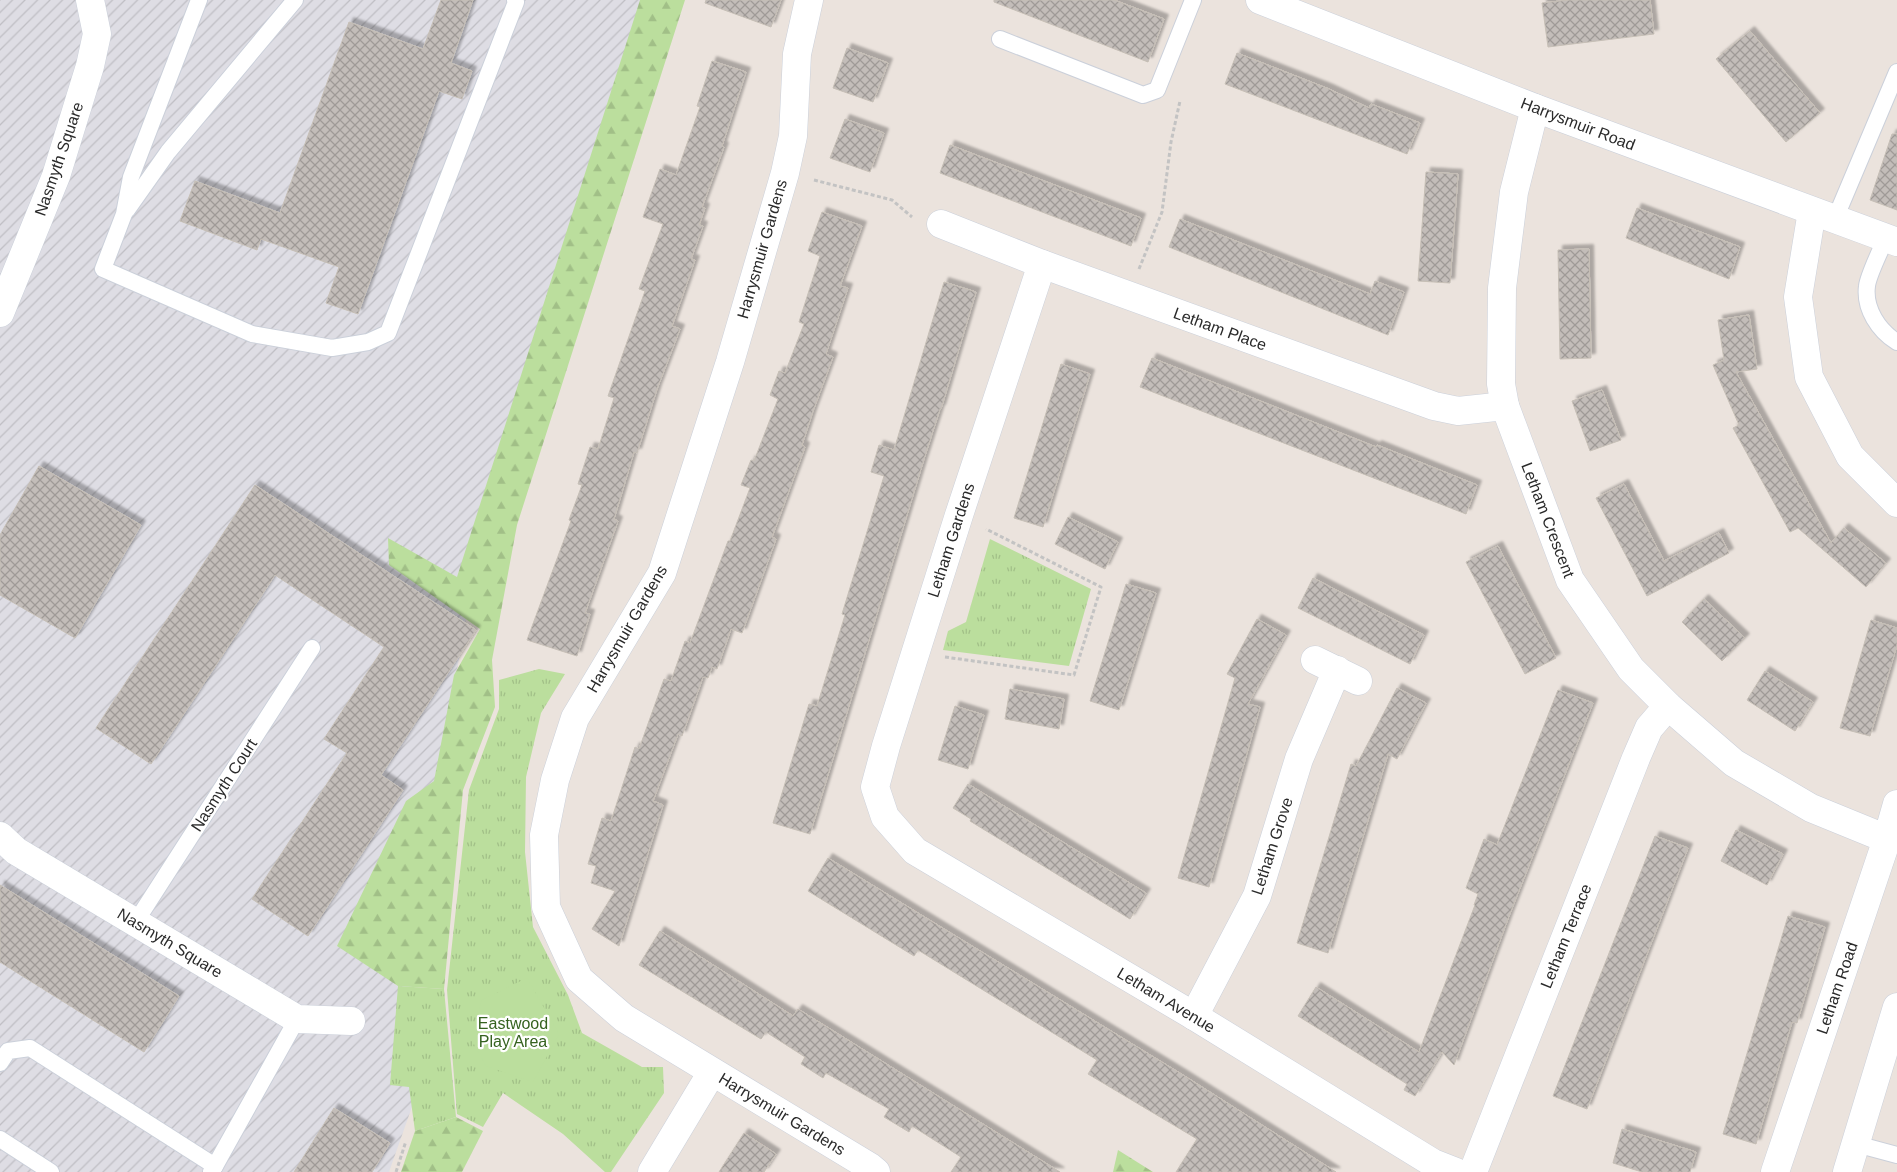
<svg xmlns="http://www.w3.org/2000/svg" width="1897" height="1172" font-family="Arial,sans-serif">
<defs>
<pattern id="industrial-furrows" width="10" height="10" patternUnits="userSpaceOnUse" patternTransform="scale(1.25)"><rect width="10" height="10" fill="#dedde4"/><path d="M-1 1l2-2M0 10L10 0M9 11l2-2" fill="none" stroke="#bfbec4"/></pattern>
<pattern id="grass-tufts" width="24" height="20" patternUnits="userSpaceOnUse" patternTransform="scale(1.25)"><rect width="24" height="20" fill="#bbde9d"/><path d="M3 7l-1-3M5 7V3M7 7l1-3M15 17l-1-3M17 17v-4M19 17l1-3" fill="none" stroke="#a1bf87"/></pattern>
<pattern id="forest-firs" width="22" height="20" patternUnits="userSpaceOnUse" patternTransform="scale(1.25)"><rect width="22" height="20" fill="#bbde9d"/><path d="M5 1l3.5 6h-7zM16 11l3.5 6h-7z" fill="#a1bf87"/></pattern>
<pattern id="building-cross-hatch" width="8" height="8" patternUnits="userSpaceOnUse" patternTransform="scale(1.25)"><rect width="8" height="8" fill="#c3bdb9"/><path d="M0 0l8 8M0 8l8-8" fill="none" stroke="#9f9a97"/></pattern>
<filter id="shadow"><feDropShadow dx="4.5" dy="-4.5" stdDeviation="1" flood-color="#0004"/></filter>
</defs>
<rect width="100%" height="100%" fill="#ebe3dd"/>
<path fill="url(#industrial-furrows)" d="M0,0H643L473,579L409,944L425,1070L389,1172H0Z"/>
<g fill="url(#grass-tufts)">
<path d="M990,539L1091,589L1069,666L943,650L948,631L966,622Z"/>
<path d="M539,669L565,674L541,713L526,777L525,852L533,927L568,995L582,1033L642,1067H663L664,1093L611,1172H605L563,1134L503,1093L483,1127L457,1114L447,990L469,790L499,709V680Z"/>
<path d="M398,986L444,989L456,1117L415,1131L409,1087L390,1085Z"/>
</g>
<g fill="url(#forest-firs)">
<path d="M640,0H685L517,525L492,660L495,707L463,790L444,989L398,986L337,946L406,801L434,781L454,675L480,629L389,565L388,538L457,577Z"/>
<path d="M456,1117L483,1131L462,1172H401L415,1131Z"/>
<path d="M1118,1150L1153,1172H1113Z"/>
</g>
<path fill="#bbde9d" d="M527,978L559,1034L533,1082L486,1066L470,1037L482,1000Z"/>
<g fill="url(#building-cross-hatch)" stroke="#c6bfb6" filter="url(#shadow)">
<path d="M441,0H473L451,63L472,71L462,99L439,91L358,314L326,303L339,267L261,239L257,250L180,221L195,181L280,213L349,22L423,49Z"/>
<path d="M706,0H781L771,27L705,3Z"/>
<path d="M994,0H1114L1164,19L1148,62L994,2Z"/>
<path d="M1569,0H1650L1654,34L1548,47L1542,3Z"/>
<path d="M1750,31L1820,113L1786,142L1716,59Z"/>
<path d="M847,48L888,63L873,102L833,88Z"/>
<path d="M1237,53L1329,89L1369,108L1371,104L1420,123L1407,154L1225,84Z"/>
<path d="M712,61L746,72L722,146L724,147L702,207L705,208L699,225L703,226L691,259L695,260L672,326L680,329L657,389L637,453L634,452L614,519L618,521L585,613L590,614L577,656L527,640L571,521L569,520L582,485L578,484L590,447L598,449L614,398L608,396L645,291L639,289L663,224L643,217L660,169L676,175L700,107L697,106Z"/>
<path d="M845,119L884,133L870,172L830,158Z"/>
<path d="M1892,134H1897V210L1870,200Z"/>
<path d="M950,145L1141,218L1131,246L940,173Z"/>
<path d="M1426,172L1458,174L1450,283L1418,281Z"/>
<path d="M1637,208L1740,247L1729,279L1626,238Z"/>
<path d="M822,212L862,226L840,286L848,288L826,354L833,357L813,411L802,445L805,447L772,537L776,539L742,633L731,629L717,669L712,667L708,678L703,677L682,736L678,734L653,801L663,805L619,946L592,929L615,891L591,883L596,866L588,864L602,818L611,821L635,747L639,749L664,679L671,681L685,641L690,643L728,541H730L750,488L741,485L751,460L754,461L778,399L770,395L779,371L785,373L804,324L799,322L820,256L808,251Z"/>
<path d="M1180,219L1370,294L1375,281L1404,292L1388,335L1169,247Z"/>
<path d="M1589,249L1591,358L1560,359L1558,250Z"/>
<path d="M944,282L976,292L941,409H940L924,459L810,834L773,823L809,704L817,706L845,615L842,614L884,476L871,472L879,445L894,450Z"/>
<path d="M1749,315L1757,369L1736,372L1831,543L1844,528L1886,563L1866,587L1798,528L1790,532L1733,428L1739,425L1713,365L1724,360L1718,320Z"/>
<path d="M1152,358L1376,447L1377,445L1477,485L1466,514L1140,387Z"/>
<path d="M1061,364L1090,374L1043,527L1014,518Z"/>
<path d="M1602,390L1621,440L1590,451L1572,401Z"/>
<path d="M39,466L141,525L75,638L0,595V535Z"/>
<path d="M1624,484L1664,561L1719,533L1729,553L1647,596L1596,498Z"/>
<path d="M255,485L476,630L381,775L403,790L308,936L252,899L347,753L324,739L384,647L275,575L151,764L96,728Z"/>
<path d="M1068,517L1118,542L1105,569L1055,544Z"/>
<path d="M1498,546L1556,658L1525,674L1466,562Z"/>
<path d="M1313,578L1424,635L1410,664L1298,608Z"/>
<path d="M1126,584L1156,593L1119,710L1090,701Z"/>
<path d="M1704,599L1745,638L1722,661L1682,622Z"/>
<path d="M1257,619L1286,635L1248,704L1260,707L1209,887L1178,878L1235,678L1227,674Z"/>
<path d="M1871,620L1897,628V645L1870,736L1840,728Z"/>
<path d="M1765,671L1813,702L1795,731L1747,700Z"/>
<path d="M1397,688L1426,703L1397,759L1388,754L1328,953L1297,943L1351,764L1356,766Z"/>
<path d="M1010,689L1064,699L1059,729L1005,719Z"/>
<path d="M1558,690L1593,703L1509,916L1454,1065L1442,1052L1415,1096L1404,1090L1407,1084L1298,1016L1316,987L1419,1052L1475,905H1474L1478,894L1466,888L1484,839L1497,845Z"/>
<path d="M955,706L984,715L968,769L938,760Z"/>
<path d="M968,784L1146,893L1130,919L970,821L971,819L953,808Z"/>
<path d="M1736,830L1783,854L1767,885L1721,861Z"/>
<path d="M1655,836L1688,848L1587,1109L1553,1096Z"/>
<path d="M828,858L1183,1075L1336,1172H1176L1197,1139L1088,1074L1097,1060L918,950L914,956L808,891Z"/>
<path d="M0,885L179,996L144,1052L0,962Z"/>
<path d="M1788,916L1825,927L1797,1023L1792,1022L1756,1144L1723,1134Z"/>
<path d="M660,931L793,1016L798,1009L1060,1172H951L961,1157L912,1126L909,1132L884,1117L889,1109L826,1073L823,1078L801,1064L805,1057L766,1032L761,1039L639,965Z"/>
<path d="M334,1108L390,1143L372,1172H294Z"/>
<path d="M1622,1129L1696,1152L1690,1172H1642L1613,1163Z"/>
<path d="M744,1133L776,1154L764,1172H719Z"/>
</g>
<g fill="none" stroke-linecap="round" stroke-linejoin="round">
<g stroke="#cbd0da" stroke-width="18">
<g id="service">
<path d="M199,0L131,177L124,214L103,269L252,334L332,348L368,342L388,333L516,2L515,0"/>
<path d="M1000,39L1143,95L1157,90L1193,0"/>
<path d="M127,210L168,152L295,0"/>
<path d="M1835,219L1897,72"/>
<path d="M1886,238C1881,249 1868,276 1867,286C1864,309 1879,331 1897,342"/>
<path d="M135,923L312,648"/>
<path d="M0,1063L8,1051L30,1048L215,1166L211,1172"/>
<path d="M0,1139L51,1172"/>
<path d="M1856,1144L1897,1155"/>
<path d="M215,1166L297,1019"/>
</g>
</g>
<g stroke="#cbd0da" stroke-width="29">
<g id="minor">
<path d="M809,0L797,54L793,136L785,173L730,362L662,573L575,718L555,780L544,835L546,907L579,979L624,1018L870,1167L876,1172"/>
<path d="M1260,0L1535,108L1897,242"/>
<path d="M1535,108L1514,192L1502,288L1501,384L1505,406L1570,580L1631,669L1668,706L1734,763L1811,808L1887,839"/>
<path d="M1812,211L1798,297L1809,377L1850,456L1897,503"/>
<path d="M941,224L1042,264L1434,406L1458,411L1505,406"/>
<path d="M1042,264L959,515L886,746L875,787L885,817L915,851L1194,1016L1433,1163L1456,1172"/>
<path d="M0,313L56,176L90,66L97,34L90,0"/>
<path d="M1315,660L1358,681"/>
<path d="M0,836L16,851L297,1019L351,1021"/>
<path d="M1194,1016L1257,896L1299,759L1337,670"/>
<path d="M652,1172L712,1072"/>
<path d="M1473,1172L1636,758L1649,728L1668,706"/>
<path d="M1775,1172L1887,839L1897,804"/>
</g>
</g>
<g stroke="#cbd0da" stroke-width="29">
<path id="secondary" d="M1847,1172L1897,1007"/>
</g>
<g stroke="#c3c3c3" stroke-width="3" stroke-dasharray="4 2.5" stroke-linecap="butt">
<path d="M814,180L892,200L912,217"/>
<path d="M1139,269L1162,212L1171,142L1180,101"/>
<path d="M945,657L1074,675L1101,587L986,529"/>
<path d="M396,1172L406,1141"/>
</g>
<use href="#service" stroke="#fff" stroke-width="16"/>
<use href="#minor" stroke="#fff" stroke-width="28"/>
<use href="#secondary" stroke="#fff" stroke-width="28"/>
</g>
<g text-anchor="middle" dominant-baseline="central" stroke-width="4.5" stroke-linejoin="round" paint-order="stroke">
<g font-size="16" fill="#2a2a2a" stroke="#fff">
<text transform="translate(1578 124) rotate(21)">Harrysmuir Road</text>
<text transform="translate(59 159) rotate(-71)">Nasmyth Square</text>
<text transform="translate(762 249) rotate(-74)">Harrysmuir Gardens</text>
<text transform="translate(1220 329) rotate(20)">Letham Place</text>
<text transform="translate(1548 520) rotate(69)">Letham Crescent</text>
<text transform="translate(951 540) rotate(-72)">Letham Gardens</text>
<text transform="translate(627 629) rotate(-60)">Harrysmuir Gardens</text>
<text transform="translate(224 785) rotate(-57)">Nasmyth Court</text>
<text transform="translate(1272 846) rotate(-72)">Letham Grove</text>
<text transform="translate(1566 936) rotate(-68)">Letham Terrace</text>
<text transform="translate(170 943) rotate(31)">Nasmyth Square</text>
<text transform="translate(1837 988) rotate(-71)">Letham Road</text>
<text transform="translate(1166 1000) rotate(31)">Letham Avenue</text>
<text transform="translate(782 1114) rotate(31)">Harrysmuir Gardens</text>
</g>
<g font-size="16" fill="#35621f" stroke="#fff">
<text x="513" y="1023">Eastwood<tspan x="513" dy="18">Play Area</tspan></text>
</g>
</g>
</svg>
